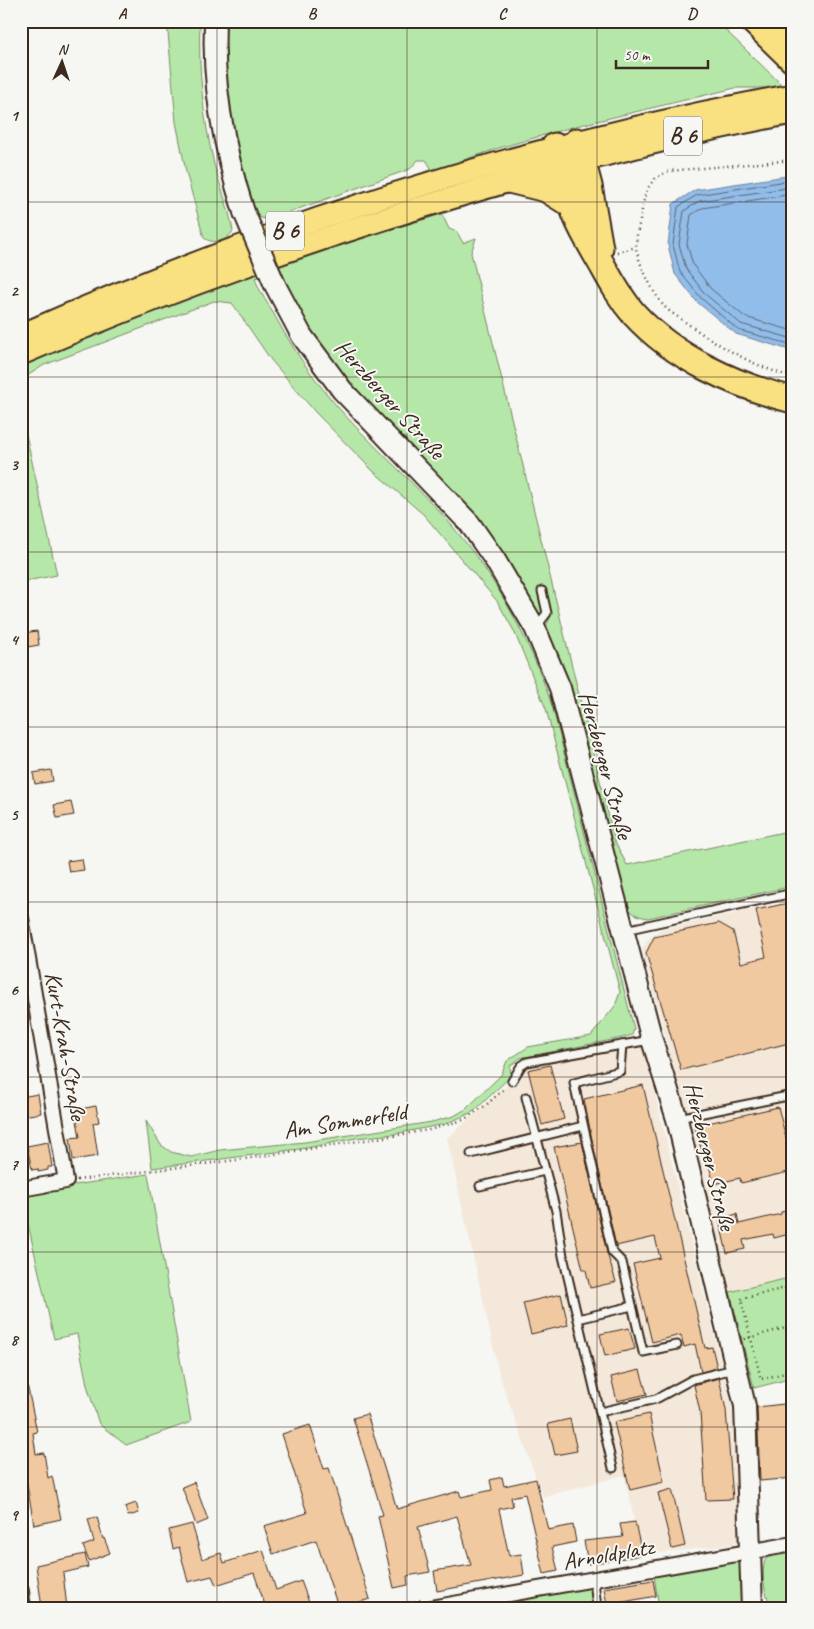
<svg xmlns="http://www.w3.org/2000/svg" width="814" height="1629" font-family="Caveat,sans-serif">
<rect width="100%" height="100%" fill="#f6f6f2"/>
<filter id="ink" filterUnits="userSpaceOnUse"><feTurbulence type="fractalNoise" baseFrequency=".02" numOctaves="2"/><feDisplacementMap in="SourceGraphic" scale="10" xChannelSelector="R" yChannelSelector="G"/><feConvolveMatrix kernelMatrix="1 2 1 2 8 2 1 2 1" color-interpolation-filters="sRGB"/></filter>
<g filter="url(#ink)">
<g fill="#f4e8da">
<path d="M793,901V1277L730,1292L677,1080L642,950L647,940L661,929Z"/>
<path d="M642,1042L732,1406L743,1543L642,1555L624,1475L543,1497L500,1377L447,1138L512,1081L521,1066Z"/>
</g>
<g fill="#b5e8a8" stroke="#788963">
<path d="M167,21H200C198,69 203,118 214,164C220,186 229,208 233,231C227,241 214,245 204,238L186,172L176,122Z"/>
<path d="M224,21H716L782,85L767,88H735L572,127L499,148L458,162L452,167L433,171L426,160H418L410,169L270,219C267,219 262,219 259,217C254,212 251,200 248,192C230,137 225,79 224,21Z"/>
<path d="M442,214L449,229L457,232L463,243L476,238L471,253L615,842L627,865L793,830V886L648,918C635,916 630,912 623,901L545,628L551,616L544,589V614L539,618L356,396L308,333L278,269L255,278C259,292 269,305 276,318C297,357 325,395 356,427C383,455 412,482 439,511C491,568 529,635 553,709L634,1029L632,1035L622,1038L520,1058L510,1066L511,1076L473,1112L445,1124L394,1134L356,1138L307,1148L152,1168L146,1121L161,1145L171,1152L191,1157L220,1150L305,1142L432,1122L454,1116L466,1109L501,1075L507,1061L528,1047L591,1036L615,1006L620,992L546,709L514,631L497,601L424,515L372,470L316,413L271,360L232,303L214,301L44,365L27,376L21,388V365C134,307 258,271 377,230L395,228Z"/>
<path d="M21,412L57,575L21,582Z"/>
<path d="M148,1174L191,1422L126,1445L99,1424L87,1385L77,1334L54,1339L21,1193Z"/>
<path d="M793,1277V1378L754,1388L730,1292Z"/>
<path d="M793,1552V1605L774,1607C764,1601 759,1564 768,1556Z"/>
<path d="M740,1560L744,1587L742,1608H659L654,1575Z"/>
<path d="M586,1586L591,1591L592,1608H466Z"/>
</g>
<path fill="#91bdea" stroke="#6f8298" d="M793,175V351L736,334L697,302L675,274L668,245L673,204L695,190Z"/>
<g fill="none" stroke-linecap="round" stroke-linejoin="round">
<g stroke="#5d6570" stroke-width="1">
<path d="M793,180L697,195L678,207L673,245L680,272L701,298L738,330L793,345"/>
<path d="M793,187L699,201L684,211L679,244L686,269L705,294L741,324L793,339"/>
<path d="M793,194L702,208L691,215L687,244L693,265L711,289L745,317L793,331"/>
</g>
</g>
<g fill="#f1c9a1" stroke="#3b2a1e">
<path d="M37,631L39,645L21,648L23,633Z"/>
<path d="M51,770L53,781L35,784L33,773Z"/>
<path d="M71,802L74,815L57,818L54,805Z"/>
<path d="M82,859L84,870L69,872L67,861Z"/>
<path d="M793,902V1042L681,1070L646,953L654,937L719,923L733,931L741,963L766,957L756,910Z"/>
<path d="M550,1065L564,1119L542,1125L528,1070Z"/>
<path d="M643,1085L705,1348L712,1347L717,1368L701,1372L695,1344L684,1347L681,1335L652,1342L633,1264L660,1258L655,1237L616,1246L592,1140L584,1099Z"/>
<path d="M38,1094L41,1113L23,1116L21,1097Z"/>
<path d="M96,1106L99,1122L93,1123L98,1156L73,1160L70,1138L80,1137L75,1110Z"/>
<path d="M778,1107L786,1138L793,1136V1171L741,1183L740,1178L714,1184L705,1151L702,1152L695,1126Z"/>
<path d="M48,1142L52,1167H48V1170L38,1172V1169L32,1170L27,1146Z"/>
<path d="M582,1142L607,1253L616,1282L590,1288L586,1270H583L554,1147Z"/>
<path d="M793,1209V1233L774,1238L773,1234L743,1240L745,1249L727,1253L719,1219L737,1214L739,1224L781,1214V1212Z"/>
<path d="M561,1294L568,1325L531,1334L523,1303Z"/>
<path d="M629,1328L635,1349L605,1356L600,1334Z"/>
<path d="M640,1370L647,1394L617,1401L611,1377Z"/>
<path d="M719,1378L726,1410L733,1499L706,1500L700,1412L694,1385Z"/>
<path d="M21,1379H26L37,1432L33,1433L36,1454L44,1453L48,1478L52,1476L61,1519L34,1525L26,1479L24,1480L21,1465Z"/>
<path d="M793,1403V1478L760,1481L757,1407Z"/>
<path d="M367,1414L397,1509L459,1491L461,1497L492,1490L490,1480L502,1477L504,1486L536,1479L548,1530L573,1525L576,1542L552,1547L558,1571L544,1574L525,1494L511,1497L513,1506L499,1509L509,1556L521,1554L524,1575L437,1591L434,1571L471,1565L457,1516L418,1527L430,1572L407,1576L408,1585L394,1588L378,1516L383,1515L353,1418Z"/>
<path d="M649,1414L664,1482L630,1490L614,1422Z"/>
<path d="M570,1419L577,1451L555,1455L548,1424Z"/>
<path d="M310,1425L324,1469L329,1468L370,1599L353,1604L338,1607L316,1540L273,1554L264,1526L307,1513L282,1434Z"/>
<path d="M194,1482L208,1520L196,1525L182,1487Z"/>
<path d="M672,1489L685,1546L672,1549L658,1493Z"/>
<path d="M136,1503L139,1513L128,1516L125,1507Z"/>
<path d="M97,1517L103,1539L104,1538L110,1553L89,1561L83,1546L94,1542L88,1519Z"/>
<path d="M635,1522L642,1555L588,1564L584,1541L623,1537L620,1524Z"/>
<path d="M192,1524L202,1559L221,1553L224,1563L263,1550L276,1590L301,1581L310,1605L304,1608H266L254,1573L216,1585L212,1576L188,1582L179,1547L173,1549L169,1530Z"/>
<path d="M85,1554L88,1567L63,1573L67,1608H42L36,1565Z"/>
<path d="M653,1580L656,1596L607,1605L604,1588Z"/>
</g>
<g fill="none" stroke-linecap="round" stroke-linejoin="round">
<g stroke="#3b2a1e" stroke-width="11">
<g id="service">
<path d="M537,626L547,613L542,591"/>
<path d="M625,930L793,893"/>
<path d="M622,1045L620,1071L574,1083L612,1252L622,1262L643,1352L677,1345"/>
<path d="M512,1081L521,1066L527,1062L650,1040"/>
<path d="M526,1097L556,1211L563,1256L613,1468"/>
<path d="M678,1118L793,1095"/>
<path d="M471,1154L583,1126"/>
<path d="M480,1186L545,1171"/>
<path d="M578,1319L632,1306"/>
<path d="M600,1412L656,1399L693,1379L734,1369"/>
<path d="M594,1580L597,1608"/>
</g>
</g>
<g stroke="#3b2a1e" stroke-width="18">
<g id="minor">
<path d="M21,918L66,1181L21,1189"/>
<path d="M21,1591L23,1608"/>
<path d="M431,1608L793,1544"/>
</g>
</g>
<g stroke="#3b2a1e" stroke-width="24">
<g id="secondary">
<path d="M215,21C212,86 224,150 244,212"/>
<path d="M275,285L302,336L342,390L450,503L470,524L495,560L535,628L560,688L652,1040L677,1119L745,1406L752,1608"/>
</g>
</g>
<g stroke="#3b2a1e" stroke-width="25">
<g id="primary">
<path d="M21,335C268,226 527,143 793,95"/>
<path d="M21,354C166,291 314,239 465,194C573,162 682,133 793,113"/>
</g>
</g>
<g stroke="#3b2a1e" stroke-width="29">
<g id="motorway">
<path d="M753,21L793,60"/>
<path d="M785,21L793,29"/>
<path d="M577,141L589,186L600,248"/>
<path d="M555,146C562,169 567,193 576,216C583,233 592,247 601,263C611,281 620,298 634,314C674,358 736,386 793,400"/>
<path d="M509,180L546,189L572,205"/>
</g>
</g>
<g stroke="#3b2a1e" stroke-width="2.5" stroke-dasharray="1 4" stroke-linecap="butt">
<path d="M793,160L669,171C647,180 645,192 641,216C639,225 636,236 636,246C636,259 654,294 663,305C667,310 675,315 681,319C714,343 753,367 793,377"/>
<path d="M617,252L636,247"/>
<path d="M77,1180L244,1159L429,1130L463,1120L485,1106L505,1088"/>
<path d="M793,1318L785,1288L741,1299L761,1379L793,1371"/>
<path d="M744,1339L793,1326"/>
<path d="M380,1608L422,1600"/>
</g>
<use href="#service" stroke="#f6f6f2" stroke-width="7"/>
<use href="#minor" stroke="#f6f6f2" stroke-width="14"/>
<use href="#secondary" stroke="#f6f6f2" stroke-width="20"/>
<use href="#primary" stroke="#f9e181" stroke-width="21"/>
<use href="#motorway" stroke="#f9e181" stroke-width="25"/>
<g stroke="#3b2a1e" stroke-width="24" stroke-linecap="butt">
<path id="secondary-bridge" d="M244,212L275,285"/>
</g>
<use href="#secondary-bridge" stroke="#f6f6f2" stroke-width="20"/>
</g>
</g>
<path fill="none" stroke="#3b2a1e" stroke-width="1" stroke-opacity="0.55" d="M217,21V1608M407,21V1608M597,21V1608M21,202H793M21,377H793M21,552H793M21,727H793M21,902H793M21,1077H793M21,1252H793M21,1427H793"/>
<g text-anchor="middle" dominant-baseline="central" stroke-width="4" stroke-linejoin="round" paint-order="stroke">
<g fill="#f6f6f2" stroke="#73675e" stroke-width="1">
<rect x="664" y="116.5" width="38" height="39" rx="4"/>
<rect x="266" y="211.5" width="38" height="39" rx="4"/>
</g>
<g font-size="22" font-weight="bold" fill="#3b2a1e">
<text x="683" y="136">B 6</text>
<text x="285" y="231">B 6</text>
</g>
<g font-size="24" fill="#3b2a1e" stroke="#f6f6f2">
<text transform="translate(390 399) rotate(48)">Herzberger Straße</text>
<text transform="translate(606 765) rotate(75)">Herzberger Straße</text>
<text transform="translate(66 1046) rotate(80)">Kurt-Krah-Straße</text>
<text transform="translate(345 1121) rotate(-9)">Am Sommerfeld</text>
<text transform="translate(710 1156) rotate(76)">Herzberger Straße</text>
<text transform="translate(608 1554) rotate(-10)">Arnoldplatz</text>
</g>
</g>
<rect width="814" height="1629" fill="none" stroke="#f6f6f2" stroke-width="55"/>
<g transform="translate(62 62) rotate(3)" stroke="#f6f6f2" stroke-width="4" paint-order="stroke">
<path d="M0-4L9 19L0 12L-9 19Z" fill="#3b2a1e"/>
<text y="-8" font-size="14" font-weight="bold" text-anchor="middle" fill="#3b2a1e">N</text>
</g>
<path d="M616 60v8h92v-8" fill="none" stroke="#3b2a1e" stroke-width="2.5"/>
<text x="624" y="60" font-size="15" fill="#3b2a1e" stroke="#f6f6f2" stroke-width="4" paint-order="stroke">50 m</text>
<rect x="28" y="28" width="758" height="1574" fill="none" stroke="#3b2a1e" stroke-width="2"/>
<g font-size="16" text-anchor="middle" font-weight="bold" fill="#3b2a1e">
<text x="122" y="19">A</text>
<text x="312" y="19">B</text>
<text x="502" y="19">C</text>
<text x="692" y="19">D</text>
<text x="14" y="121">1</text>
<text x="14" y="296">2</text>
<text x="14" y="470">3</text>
<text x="14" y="645">4</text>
<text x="14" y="820">5</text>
<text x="14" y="995">6</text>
<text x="14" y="1170">7</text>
<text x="14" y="1345">8</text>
<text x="14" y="1520">9</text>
</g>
</svg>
